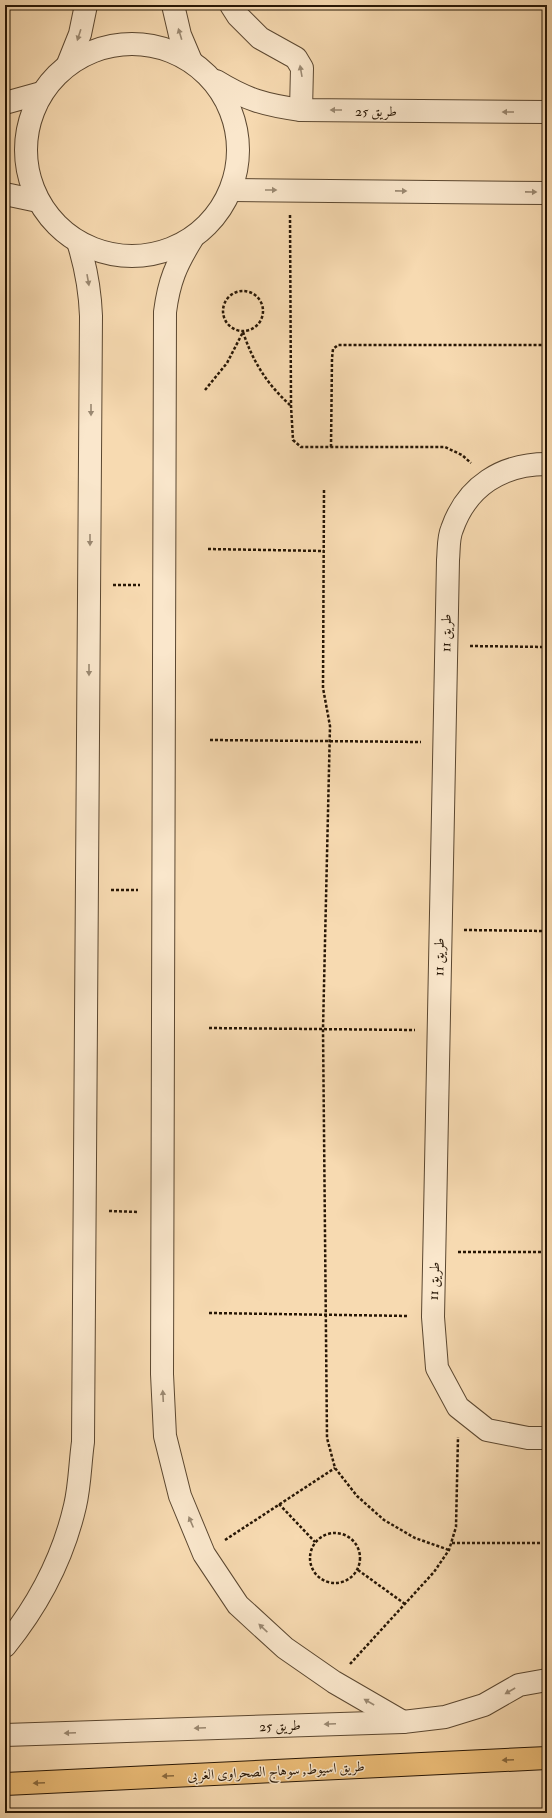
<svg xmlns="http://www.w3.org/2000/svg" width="552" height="1818" font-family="'IM FELL Double Pica',Amiri,serif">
<rect width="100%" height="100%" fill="#f7dab1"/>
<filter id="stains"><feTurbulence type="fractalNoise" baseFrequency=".005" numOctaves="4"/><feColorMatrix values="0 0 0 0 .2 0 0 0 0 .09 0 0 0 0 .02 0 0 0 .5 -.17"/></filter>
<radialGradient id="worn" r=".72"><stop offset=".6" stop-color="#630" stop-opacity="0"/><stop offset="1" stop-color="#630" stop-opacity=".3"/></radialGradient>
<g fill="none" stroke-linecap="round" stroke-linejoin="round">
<g stroke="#5b4730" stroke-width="24">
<g id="minor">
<path d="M173,5L180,35L191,61"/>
<path d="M231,5L238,16L260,38L296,58L302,68L301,110"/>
<path d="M68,64L80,34L86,5"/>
<path d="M547,464C502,464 467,486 452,529C448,538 449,550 448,560L433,1317L437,1368L458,1407L487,1430L528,1438H547"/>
</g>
</g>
<g stroke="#5b4730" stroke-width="24">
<g id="tertiary">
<circle cx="132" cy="150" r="106"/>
<path d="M216,81C247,100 265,105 301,110L547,112"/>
<path d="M5,103L41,93"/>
<path d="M232,190L547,193"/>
<path d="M5,194L38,201"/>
<path d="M192,239C176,265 169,281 165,312L162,1374L165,1436L180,1496L204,1554L238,1605L285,1648L334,1682L403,1722"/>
<path d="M5,1646C39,1604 63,1558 75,1506C80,1485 80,1463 83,1442L91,316C90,290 86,267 78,242"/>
<path d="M5,1735L403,1722L445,1717L484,1705L519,1685L547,1680"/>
</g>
</g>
<g stroke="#271605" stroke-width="24">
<path id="primary" d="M5,1784L547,1758"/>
</g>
<g stroke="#271605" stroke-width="2.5" stroke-dasharray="3 2" stroke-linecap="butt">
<path d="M290,215L291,406L293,440L301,447H445L462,455L471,463"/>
<circle cx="243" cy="311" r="20"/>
<path d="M243,332C253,362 267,384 290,405"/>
<path d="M205,390L227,363L243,332"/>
<path d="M331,447L332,358L333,349L338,345H547"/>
<path d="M324,490L323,688L330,726L323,1029L327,1438L335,1468L357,1496L384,1520L415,1538L449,1550"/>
<path d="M208,549L324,551"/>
<path d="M113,585H140"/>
<path d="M470,646L547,647"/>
<path d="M210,740L421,742"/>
<path d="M111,890H138"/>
<path d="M464,930L547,931"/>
<path d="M209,1028L415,1030"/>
<path d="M109,1211L138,1212"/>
<path d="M458,1252H547"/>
<path d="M209,1313L409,1316"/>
<path d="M279,1504L315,1542"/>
<circle cx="335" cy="1558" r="25"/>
<path d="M225,1540L335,1468"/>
<path d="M452,1543H547"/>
<path d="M358,1570L405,1604"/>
<path d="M350,1664L434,1572L449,1550L456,1527L458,1437"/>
</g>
<use href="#minor" stroke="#fae7cc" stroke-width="22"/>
<use href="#tertiary" stroke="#fae7cc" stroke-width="22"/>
<use href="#primary" stroke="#ecbd78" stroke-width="22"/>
</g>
<defs><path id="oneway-solid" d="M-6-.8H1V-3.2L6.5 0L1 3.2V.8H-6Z"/></defs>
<g fill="#9b8972">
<use href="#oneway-solid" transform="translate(180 34) rotate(-107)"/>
<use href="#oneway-solid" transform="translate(79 35) rotate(108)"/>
<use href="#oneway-solid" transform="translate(301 71) rotate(-100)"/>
<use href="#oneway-solid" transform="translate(336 110) rotate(-180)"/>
<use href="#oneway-solid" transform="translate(508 112) rotate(-180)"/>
<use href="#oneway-solid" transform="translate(271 190)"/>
<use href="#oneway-solid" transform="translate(401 191) rotate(1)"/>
<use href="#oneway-solid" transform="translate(531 192) rotate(1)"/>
<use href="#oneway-solid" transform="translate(88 280) rotate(80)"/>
<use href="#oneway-solid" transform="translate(91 410) rotate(90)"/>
<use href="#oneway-solid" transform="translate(90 540) rotate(90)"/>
<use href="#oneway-solid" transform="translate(89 670) rotate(90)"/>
<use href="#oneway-solid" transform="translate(163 1396) rotate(-93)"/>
<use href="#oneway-solid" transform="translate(191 1522) rotate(-113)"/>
<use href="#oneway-solid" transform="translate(263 1628) rotate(-137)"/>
<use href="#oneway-solid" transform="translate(510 1691) rotate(150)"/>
<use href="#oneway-solid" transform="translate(369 1702) rotate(-150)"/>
<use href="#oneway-solid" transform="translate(330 1724) rotate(178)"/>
<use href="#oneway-solid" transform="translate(200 1728) rotate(178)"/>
<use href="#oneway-solid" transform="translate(70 1733) rotate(178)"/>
</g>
<g fill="#8a6a3e">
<use href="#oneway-solid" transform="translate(508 1760) rotate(177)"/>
<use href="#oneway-solid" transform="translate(168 1776) rotate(177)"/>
<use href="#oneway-solid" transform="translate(39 1783) rotate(177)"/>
</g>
<g text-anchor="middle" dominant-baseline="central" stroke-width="3" stroke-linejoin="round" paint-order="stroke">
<g font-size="14" fill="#271605" stroke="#fae7cc">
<text x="376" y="111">طريق 25</text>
<text transform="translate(446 633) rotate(-89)">طريق 11</text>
<text transform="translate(439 957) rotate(-89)">طريق 11</text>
<text transform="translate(434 1281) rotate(-88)">طريق 11</text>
<text transform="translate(280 1726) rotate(-2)">طريق 25</text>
<text transform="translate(276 1771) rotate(-3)">طريق اسيوط, سوهاج الصحراوى الغربى</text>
</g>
</g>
<rect width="552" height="1818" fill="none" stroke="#f7dab1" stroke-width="20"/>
<rect x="6" y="6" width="540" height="1806" fill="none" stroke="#271605" stroke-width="2"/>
<rect x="10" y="10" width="532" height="1798" fill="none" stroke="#271605"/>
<rect width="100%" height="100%" filter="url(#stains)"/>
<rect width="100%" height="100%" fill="url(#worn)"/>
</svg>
